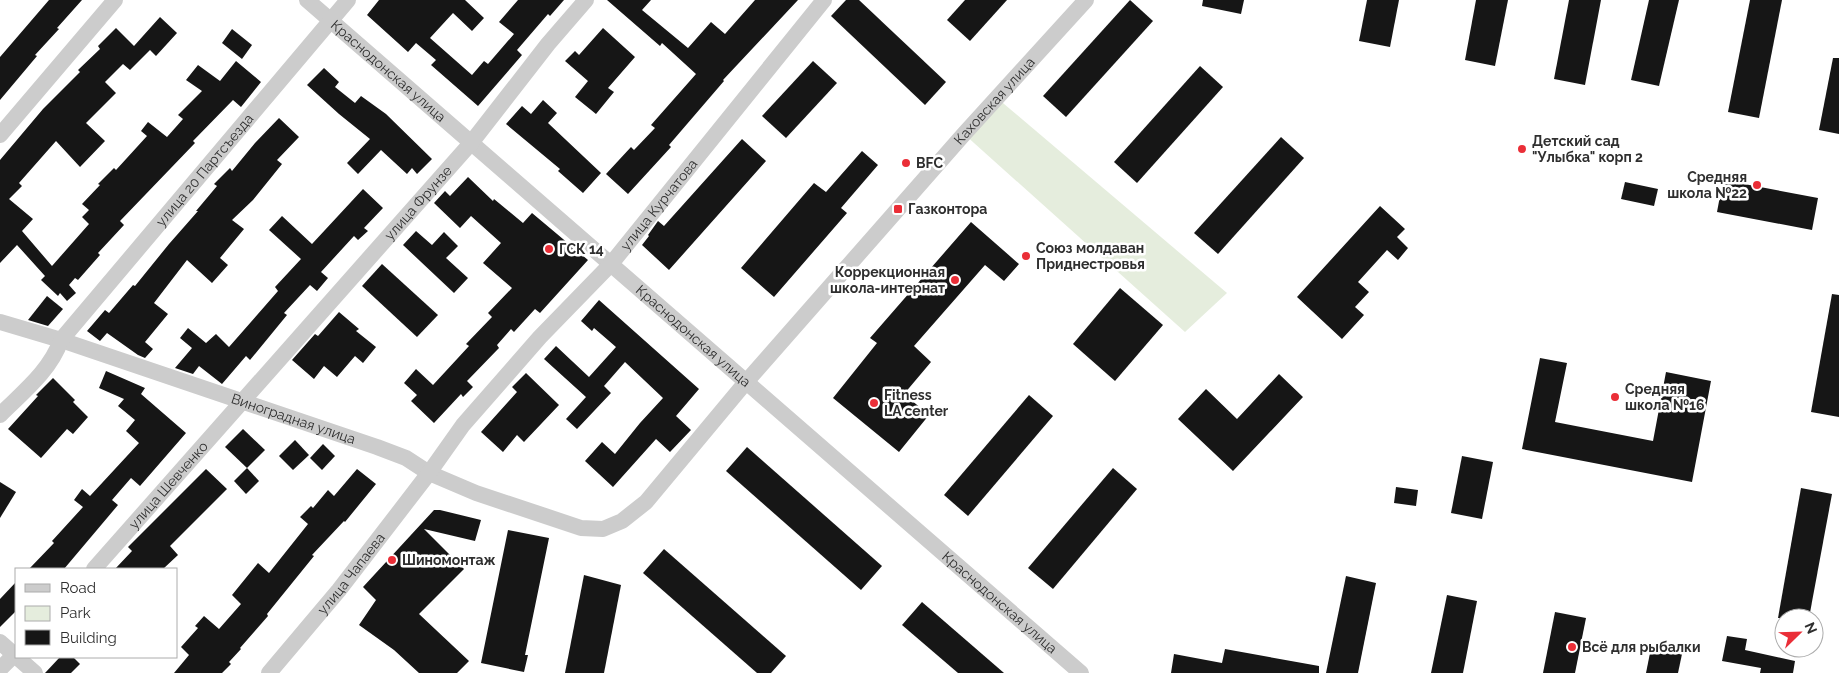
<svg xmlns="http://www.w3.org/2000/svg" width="1839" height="673" font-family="Raleway,sans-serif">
<rect width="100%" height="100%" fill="#fff"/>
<path fill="#e5eddd" d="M997,98L1227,293L1185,332L964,134Z"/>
<g fill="#161616">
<path d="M49,0H82L57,28L59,29L35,55L37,56L0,100V57Z"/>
<path d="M379,0H465L484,18L472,31L453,13L430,38L472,75L484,61L488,64L514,34L499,22L518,0H564L550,16L548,14L517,50L522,55L478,106L431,65L436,60L416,43L408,52L367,15Z"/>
<path d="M607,0H651L642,10L688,48L711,22L725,34L755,0H798L723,80L724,81L669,145L671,147L628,194L606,174L631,147L634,150L655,128L651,125L696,74L662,43L660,46Z"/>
<path d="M846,0H859L946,82L925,105L831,16Z"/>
<path d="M965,0H1007L970,41L947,20Z"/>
<path d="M1130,0L1153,21L1066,117L1043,96Z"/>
<path d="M1203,0H1244L1241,14L1202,6Z"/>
<path d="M1367,0H1399L1390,47L1359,41Z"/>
<path d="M1476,0H1508L1495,66L1465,60Z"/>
<path d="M1569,0H1601L1585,85L1554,79Z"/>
<path d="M1649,0H1679L1659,86L1631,80Z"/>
<path d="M1750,0H1782L1759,118L1728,112Z"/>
<path d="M160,17L177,33L156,56L150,50L130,70L123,64L105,82L116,93L86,123L105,141L80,167L56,141L19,183L22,186L9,199L33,219L22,231L52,266L89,224L82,217L89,210L82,204L100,185L98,184L114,168L116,170L147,136L141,131L148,122L167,137L183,119L178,115L202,91L186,80L198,65L220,81L236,61L261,82L241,107L233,100L193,141L195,143L120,221L124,225L98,253L100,255L78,280L75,278L69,285L76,293L67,301L60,293L58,296L41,280L45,276L17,245L0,263V160L43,109L80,72L78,70L100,49L98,46L116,28L134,46Z"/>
<path d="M603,28L635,57L608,88L614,92L596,114L575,97L588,81L565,61L575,51L579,55Z"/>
<path d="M232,29L252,45L242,59L222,43Z"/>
<path d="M1833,58H1839V134L1819,130Z"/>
<path d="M813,61L837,83L786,138L762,116Z"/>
<path d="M1200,66L1223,87L1137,183L1114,162Z"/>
<path d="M324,68L339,82L335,87L355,103L361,96L386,114L432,159L417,174L412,168L407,174L381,150L358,174L347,163L370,139L339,114L307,85Z"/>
<path d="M543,100L557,113L548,123L601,173L583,193L558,171L560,169L506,124L522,106L531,114Z"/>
<path d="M279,118L299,137L277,160L282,164L253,200L232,220L244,229L220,258L228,265L212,283L187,260L154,303L168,314L145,342L153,349L145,358L138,355L107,333L100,341L87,331L105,310L109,313L133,285L135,286L169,244L198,211H196L217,186L214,184L230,168L232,171L255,143Z"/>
<path d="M1281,137L1304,158L1218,254L1194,233Z"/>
<path d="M742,139L766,161L669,270L642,245L649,236L648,235L658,221L664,226Z"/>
<path d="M862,151L878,165L841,208L847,213L774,297L741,268L814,183L826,192Z"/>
<path d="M468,177L493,201L494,199L523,223L532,213L588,260L540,313L535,309L514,332L511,329L497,345L499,348L467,381L473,387L463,397L461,394L434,423L411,401L417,395L404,383L416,369L433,385L469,346L466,344L492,317L488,313L512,288L483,263L501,243L471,216L460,228L434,203L445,191L450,196Z"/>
<path d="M1723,180L1818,198L1812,230L1717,212Z"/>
<path d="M1625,182L1658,189L1654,206L1621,199Z"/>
<path d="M363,189L383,208L364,228L368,231L358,240L354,236L321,272L328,278L317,291L310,285L284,313L287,315L250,360L246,356L222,384L199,366L193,374L175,368L192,348L180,338L188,328L206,343L216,334L229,347L278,291L275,287L301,259L269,230L282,216L312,244Z"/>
<path d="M1380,206L1405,229L1397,237L1408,248L1398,260L1387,250L1358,282L1369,292L1355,307L1364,315L1342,339L1297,297Z"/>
<path d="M971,222L1019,264L1004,281L985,265L914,346L931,362L904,394L929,415L899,452L833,398L877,343L870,338Z"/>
<path d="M416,231L432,245L444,232L458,246L446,258L468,278L454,293L403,245Z"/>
<path d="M382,264L438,315L417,337L362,286Z"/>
<path d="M1120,288L1163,325L1115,381L1073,344Z"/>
<path d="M1832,294L1839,295V417L1811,412Z"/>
<path d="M47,296L63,309L48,326L28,320Z"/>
<path d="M599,300L699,389L676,416L691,430L670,452L656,439L613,487L585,461L602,442L615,454L640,423L663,398L625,362L604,386L611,393L577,429L566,419L586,397L544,359L556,346L589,377L616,347L594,328L592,331L581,321Z"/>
<path d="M339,312L359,329L356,331L376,347L363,363L355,356L337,377L324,366L314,379L292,360L315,334L318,336Z"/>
<path d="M1540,358L1567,363L1555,422L1653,441L1666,372L1711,381L1692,482L1522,449Z"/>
<path d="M106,371L145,388L141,394L186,433L140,486L131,478L112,500L118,505L64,569H29L54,543L52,541L83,507L74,500L82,489L90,496L139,443L126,431L135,420L118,406L124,399L99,388Z"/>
<path d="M526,373L559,405L524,442L517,435L503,452L481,432L517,392L512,387Z"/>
<path d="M1279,374L1303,397L1233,471L1178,419L1206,389L1237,419Z"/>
<path d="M53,378L75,400L73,402L88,417L73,434L67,429L41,458L8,429L38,396L36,395Z"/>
<path d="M1029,395L1053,416L968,516L944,495Z"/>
<path d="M243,429L265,450L247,468L225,447Z"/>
<path d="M295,440L309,455L293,470L279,456Z"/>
<path d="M323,444L335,456L322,470L310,458Z"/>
<path d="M747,447L882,566L861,590L726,471Z"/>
<path d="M1462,456L1493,462L1482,519L1451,513Z"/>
<path d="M247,468L259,481L246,494L234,481Z"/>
<path d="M1113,468L1137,489L1053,589L1028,568Z"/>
<path d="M206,469L227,489L170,546L178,555L163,569H115L132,551L128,547Z"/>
<path d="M357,469L376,484L345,522L344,521L312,555L314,556L267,614L268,616L240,648L241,649L229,662L231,664L222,673H174L189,655L181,647L198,628L195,626L204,616L219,629L241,604L232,595L258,563L269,573L308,524L300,517L311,506L313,508L328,490L334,496Z"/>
<path d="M0,482L16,492L0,518Z"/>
<path d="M1396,487L1418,490L1416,506L1394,503Z"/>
<path d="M1801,488L1832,494L1809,618H1778Z"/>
<path d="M434,510H440L481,520L475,541L424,529L464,569L419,614L469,661L457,673H419L394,650L359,625L376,600L363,587Z"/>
<path d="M508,530L549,538L525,655H528L524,672L481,663Z"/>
<path d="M664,549L786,656L771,673H757L643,573Z"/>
<path d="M584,575L621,585L604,673H565Z"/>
<path d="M1346,576L1376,583L1358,673H1326Z"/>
<path d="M16,582V611L0,627V599Z"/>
<path d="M1447,595L1477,601L1463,673H1431Z"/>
<path d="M922,602L1004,673H958L902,625Z"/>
<path d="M1555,612L1586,618L1575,673H1543Z"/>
<path d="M1727,636L1747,639L1745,650L1795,661L1793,673H1760L1761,668L1722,661Z"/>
<path d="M1651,648L1682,654L1678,673H1646Z"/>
<path d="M1225,649L1319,666V673H1171L1174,654L1222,663Z"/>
<path d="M60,657H73L80,664L71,673H45Z"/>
</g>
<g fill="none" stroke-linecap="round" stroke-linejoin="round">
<g stroke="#ccc" stroke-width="16">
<path id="s1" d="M307,0L1081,673"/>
<path d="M0,135L115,0"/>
<path id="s2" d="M0,322L61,340L377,447L406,458L429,473L476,493L581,528L603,529L622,521L646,502L746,382L964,134L1086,0"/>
<path id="s3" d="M0,415C23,392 50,371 61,340L348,0"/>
<path id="s4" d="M94,569L471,143L548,44L586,0"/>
<path d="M0,642L35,673"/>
<path d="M0,669L16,653"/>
<path id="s5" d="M269,673L339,590L429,473L463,425L540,337L611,264L824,0"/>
</g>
</g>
<g fill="#ea2e37" stroke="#fff" stroke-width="2">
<circle cx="1522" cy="149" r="5"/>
<circle cx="906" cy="163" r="5"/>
<circle cx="1757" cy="185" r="5"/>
<rect x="893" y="204" width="10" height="10" rx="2.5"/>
<circle cx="549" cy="249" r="5"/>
<circle cx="1026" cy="256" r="5"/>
<circle cx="955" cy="280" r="5"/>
<circle cx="1615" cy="397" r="5"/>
<circle cx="874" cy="403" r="5"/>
<circle cx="392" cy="560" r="5"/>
<circle cx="1572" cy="647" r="5"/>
</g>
<g text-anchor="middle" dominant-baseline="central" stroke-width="5" stroke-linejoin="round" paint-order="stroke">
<g font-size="14" fill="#2f2f2f" stroke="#fff">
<text stroke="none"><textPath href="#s1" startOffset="108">Краснодонская улица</textPath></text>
<text stroke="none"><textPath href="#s2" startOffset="1222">Каховская улица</textPath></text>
<text stroke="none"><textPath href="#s3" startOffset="320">улица 20 Партсъезда</textPath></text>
<text stroke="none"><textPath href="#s4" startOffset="489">улица Фрунзе</textPath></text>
<text stroke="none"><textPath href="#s5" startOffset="610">улица Курчатова</textPath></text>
<text stroke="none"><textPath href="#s1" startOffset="512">Краснодонская улица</textPath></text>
<text stroke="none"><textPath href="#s2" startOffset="309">Виноградная улица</textPath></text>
<text stroke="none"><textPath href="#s4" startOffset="112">улица Шевченко</textPath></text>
<text stroke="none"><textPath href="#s5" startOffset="129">улица Чапаева</textPath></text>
<text stroke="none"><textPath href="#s1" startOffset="918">Краснодонская улица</textPath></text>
</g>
<g font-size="14" font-weight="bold" fill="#2f2f2f" stroke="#fff" text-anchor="start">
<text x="1532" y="141">Детский сад<tspan x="1532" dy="16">"Улыбка" корп 2</tspan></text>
<text x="916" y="163">BFC</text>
<text x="1747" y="177" text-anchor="end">Средняя<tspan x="1747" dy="16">школа №22</tspan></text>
<text x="908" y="209">Газконтора</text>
<text x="1036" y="248">Союз молдаван<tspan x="1036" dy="16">Приднестровья</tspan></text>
<text x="559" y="249">ГСК 14</text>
<text x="945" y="272" text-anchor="end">Коррекционная<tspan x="945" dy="16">школа-интернат</tspan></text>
<text x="1625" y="389">Средняя<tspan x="1625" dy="16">школа №16</tspan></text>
<text x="884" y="395">Fitness<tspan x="884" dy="16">LA center</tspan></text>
<text x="402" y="560">Шиномонтаж</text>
<text x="1582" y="647">Всё для рыбалки</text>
</g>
</g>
<rect x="15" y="568" width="162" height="90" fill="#ffffff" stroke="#acacac"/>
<rect x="25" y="584" width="25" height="8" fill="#cccccc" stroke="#acacac"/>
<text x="60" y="593" font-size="15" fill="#2f2f2f">Road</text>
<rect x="25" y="606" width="25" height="15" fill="#e5eddd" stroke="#acacac"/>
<text x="60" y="618" font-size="15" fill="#2f2f2f">Park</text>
<rect x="25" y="630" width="25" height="15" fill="#161616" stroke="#acacac"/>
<text x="60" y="643" font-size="15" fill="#2f2f2f">Building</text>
<g transform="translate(1799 633) rotate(67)"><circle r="24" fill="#ffffff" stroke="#acacac"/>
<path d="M0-4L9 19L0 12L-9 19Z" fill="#ea2e37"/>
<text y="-8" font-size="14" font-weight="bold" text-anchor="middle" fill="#2f2f2f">N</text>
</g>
</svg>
